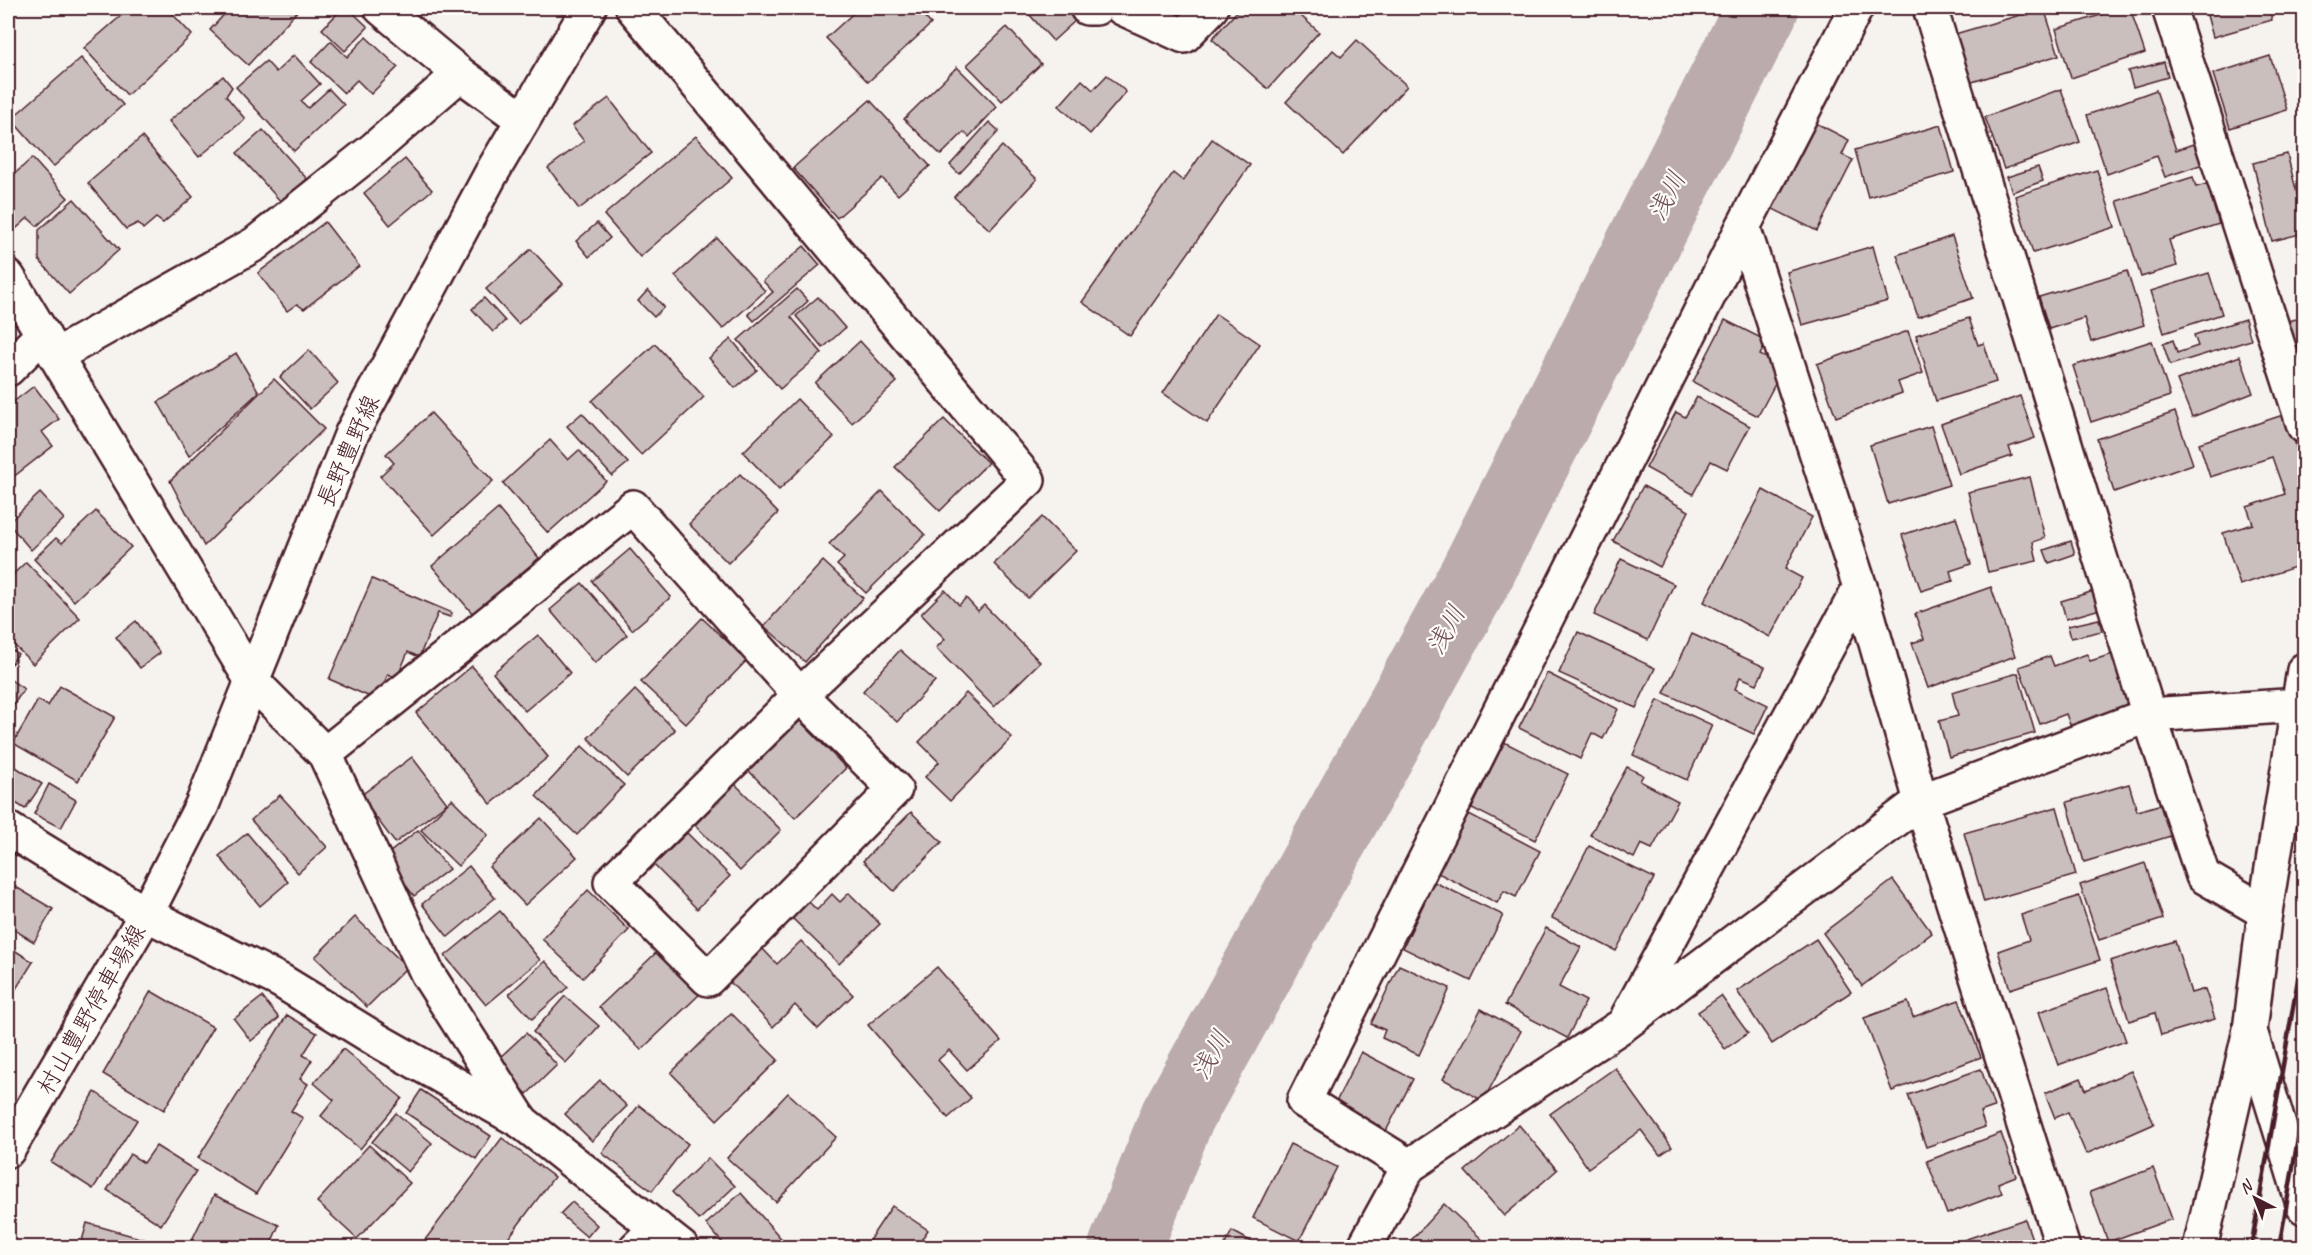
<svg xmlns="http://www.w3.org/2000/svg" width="2312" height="1255" font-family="Caveat,'Klee One',sans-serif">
<rect width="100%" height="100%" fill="#f6f3ef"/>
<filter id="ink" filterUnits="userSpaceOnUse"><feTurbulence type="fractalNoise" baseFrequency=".0167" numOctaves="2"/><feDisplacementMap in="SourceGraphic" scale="12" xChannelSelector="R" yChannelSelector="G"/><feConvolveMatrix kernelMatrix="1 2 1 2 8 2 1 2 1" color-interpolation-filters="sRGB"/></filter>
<g filter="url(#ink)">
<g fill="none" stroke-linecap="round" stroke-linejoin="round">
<path stroke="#bbabac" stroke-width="74" d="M1125,1248L1177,1117L1474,579L1762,8"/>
</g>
<g fill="#cbbfbe" stroke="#4a1f2b" stroke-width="1.5">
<path d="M130,8H167L192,35L127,95L84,48Z"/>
<path d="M230,8H300L248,65L210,30Z"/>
<path d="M343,8H348L368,27L345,51L322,29Z"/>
<path d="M859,8H916L931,24L868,82L826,38Z"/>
<path d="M929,8H948L937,17Z"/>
<path d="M1037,8H1065L1076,20L1053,41L1029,14Z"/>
<path d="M1169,8H1191L1181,18Z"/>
<path d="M1240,8H1292L1319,32L1268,89L1212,39Z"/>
<path d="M2044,8L2059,55L1969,83L1955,34Z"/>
<path d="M2123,8H2130L2145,53L2071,78L2056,29Z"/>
<path d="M2205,8H2269L2272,20L2213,37Z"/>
<path d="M1007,27L1041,64L1002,101L967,65Z"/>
<path d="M366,37L398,67L371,94L357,80L344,93L311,62L331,41L347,57Z"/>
<path d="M1357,40L1407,86L1343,155L1286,102L1333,50L1341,57Z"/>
<path d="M294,55L320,84L301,101L308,108L329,89L344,105L294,151L236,87L266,61L276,72Z"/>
<path d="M2270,56L2287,110L2230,128L2213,74Z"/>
<path d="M81,58L123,105L53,167L11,119Z"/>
<path d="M2164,62L2168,77L2133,87L2128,71Z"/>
<path d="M957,67L997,107L969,137L964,132L941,155L904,119Z"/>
<path d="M1107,75L1126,92L1090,134L1059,106L1082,80L1093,90Z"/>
<path d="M223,76L232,87L226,96L245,119L199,157L169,121Z"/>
<path d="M2061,89L2080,142L2004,169L1985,117Z"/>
<path d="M2156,90L2176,150L2196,143L2203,164L2165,177L2157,156L2107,174L2087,115Z"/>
<path d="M609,98L651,153L579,209L548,168L584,141L572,126Z"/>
<path d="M870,100L930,166L898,195L882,178L837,218L793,168Z"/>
<path d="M989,122L999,131L959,174L950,165Z"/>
<path d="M1814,122L1849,140L1842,155L1853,160L1817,231L1771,208Z"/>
<path d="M1941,125L1954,172L1868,197L1855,150Z"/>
<path d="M263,130L307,179L282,203L237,153Z"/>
<path d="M696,136L732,178L640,257L604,215Z"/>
<path d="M142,137L193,197L163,223L156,218L143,229L138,223L126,229L88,183Z"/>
<path d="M1212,139L1250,165L1130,336L1082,302L1173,173L1183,181Z"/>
<path d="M1002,146L1037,179L990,230L954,197Z"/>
<path d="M2287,154L2304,221V233L2272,241L2253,163Z"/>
<path d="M32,158L68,198L37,226L28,218L9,235L8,180Z"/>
<path d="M405,159L432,190L390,225L364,193Z"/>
<path d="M2038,167L2043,181L2012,192L2007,177Z"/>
<path d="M2097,170L2115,227L2033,253L2015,196Z"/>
<path d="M2193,177L2196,187L2207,184L2219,224L2169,240L2177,266L2141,277L2117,201Z"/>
<path d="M74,199L119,250L69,294L39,260V230Z"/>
<path d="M325,222L359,266L304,309L297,304L287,311L258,273Z"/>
<path d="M597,223L610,238L589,257L576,241Z"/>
<path d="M1952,236L1973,298L1918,317L1897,255Z"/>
<path d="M717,238L765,291L723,329L675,276Z"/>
<path d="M804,246L820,265L754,321L748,314L773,292L763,281Z"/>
<path d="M1873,246L1888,301L1802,325L1787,272Z"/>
<path d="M531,249L563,284L518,324L486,289Z"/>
<path d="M2127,271L2144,325L2091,342L2084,318L2049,329L2039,297Z"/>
<path d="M2209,273L2222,314L2164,333L2151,291Z"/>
<path d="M797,289L808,301L791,317L822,353L780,389L738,340Z"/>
<path d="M648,290L664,307L654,317L638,301Z"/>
<path d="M818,297L845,328L823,348L796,316Z"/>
<path d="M484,298L505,321L493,332L472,309Z"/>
<path d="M1216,314L1260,344L1207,423L1163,393Z"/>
<path d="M1969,318L1978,345L1984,343L1996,382L1936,401L1916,335Z"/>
<path d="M2302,318L2304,345L2288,348L2282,322Z"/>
<path d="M2245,319L2251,340L2170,365L2163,344L2173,340L2177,353L2198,346L2194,335Z"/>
<path d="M1725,320L1767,341L1760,355L1784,367L1758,416L1693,382Z"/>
<path d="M1908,331L1923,373L1898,382L1902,393L1836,417L1817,364Z"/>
<path d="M731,339L757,370L735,388L709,358Z"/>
<path d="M860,341L897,382L852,423L815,383Z"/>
<path d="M2152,341L2170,396L2091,422L2073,366Z"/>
<path d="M655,344L704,397L641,455L592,401Z"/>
<path d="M309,350L338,383L310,409L280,377Z"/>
<path d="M236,353L259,392L189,456L158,402Z"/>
<path d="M2240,356L2253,393L2192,417L2177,380Z"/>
<path d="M274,379L324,429L204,546L170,481Z"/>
<path d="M34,386L59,419L42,432L53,446L8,481V406Z"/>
<path d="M2020,396L2035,438L2009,447L2012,456L1959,474L1941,424Z"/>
<path d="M1697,397L1750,426L1727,469L1711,461L1693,494L1646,468L1676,412L1685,417Z"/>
<path d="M797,399L834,437L779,490L743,452Z"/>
<path d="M2175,412L2193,464L2114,492L2097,439Z"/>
<path d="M431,413L493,481L434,535L380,476L394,463L386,454Z"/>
<path d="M582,413L628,463L612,476L567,426Z"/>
<path d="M2286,414L2304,472V564L2240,585L2223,533L2253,524L2247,507L2285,494L2272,457L2210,477L2199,443Z"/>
<path d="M944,419L988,463L940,511L895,467Z"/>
<path d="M1931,426L1949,485L1888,504L1870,445Z"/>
<path d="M550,440L568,460L579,450L606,481L548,533L503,483Z"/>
<path d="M740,474L778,513L728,563L689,524Z"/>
<path d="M2030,477L2045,538L2033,542L2037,561L1988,572L1968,492Z"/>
<path d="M1643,486L1689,511L1660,567L1613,541Z"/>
<path d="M1763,490L1812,517L1785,569L1802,578L1770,637L1704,602Z"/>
<path d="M882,491L925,535L866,593L837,565L844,558L829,544Z"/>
<path d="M40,493L64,519L31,550L8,523Z"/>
<path d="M498,509L539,558L473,614L432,566Z"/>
<path d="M96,511L131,547L74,601L34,559L56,538L62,543Z"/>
<path d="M1042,517L1076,551L1028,598L994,564Z"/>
<path d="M1956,517L1971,564L1950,571L1953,581L1921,591L1902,535Z"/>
<path d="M2071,541L2075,554L2049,563L2044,550Z"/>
<path d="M630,549L671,597L632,630L592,581Z"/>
<path d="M1621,559L1674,584L1648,640L1594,615Z"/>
<path d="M823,561L863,598L805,662L764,626Z"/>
<path d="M26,562L80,618L33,664L8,639V579Z"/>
<path d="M372,579L452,613L450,617L438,613L419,657L408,652L397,678L388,674L377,700L329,679Z"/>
<path d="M582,583L627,635L595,663L550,610Z"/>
<path d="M1991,587L2015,656L1928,688L1912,643L1924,639L1915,614Z"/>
<path d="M945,590L959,605L966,598L978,611L984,605L1040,662L994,707L936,648L945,639L921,614Z"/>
<path d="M2094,591L2100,609L2066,619L2061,601Z"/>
<path d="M702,618L747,660L686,724L641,682Z"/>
<path d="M2099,619L2102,631L2071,638L2068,626Z"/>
<path d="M136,621L160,653L140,668L116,637Z"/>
<path d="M1578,632L1655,668L1636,708L1559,673Z"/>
<path d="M1692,634L1765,667L1757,684L1740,677L1735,689L1768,705L1754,734L1664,693Z"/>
<path d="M538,635L570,673L525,711L493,673Z"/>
<path d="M8,647L18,654L8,669Z"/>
<path d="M900,650L935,681L897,722L863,691Z"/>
<path d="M2087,654L2090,661L2113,654L2133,708L2072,730L2066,714L2040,724L2019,667L2050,656L2054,666Z"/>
<path d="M472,666L548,757L491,804L416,713Z"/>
<path d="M1547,673L1618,709L1603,739L1592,733L1580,759L1519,728Z"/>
<path d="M2018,673L2035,733L1949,757L1939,721L1958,716L1952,692Z"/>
<path d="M8,678L24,689L8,713Z"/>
<path d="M60,686L115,717L78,781L13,743L38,700L48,706Z"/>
<path d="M635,690L675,730L627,777L588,738Z"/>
<path d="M966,693L1012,738L950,801L925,777L939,762L919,742Z"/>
<path d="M1658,700L1712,725L1687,780L1633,755Z"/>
<path d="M800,721L846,768L795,818L749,771Z"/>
<path d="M1504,742L1568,774L1535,840L1472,808Z"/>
<path d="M582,746L624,785L577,835L536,796Z"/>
<path d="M412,757L447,803L395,843L360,796Z"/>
<path d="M8,762L42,784L25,809L8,798Z"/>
<path d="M1627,767L1643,775L1640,781L1678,801L1652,849L1641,844L1634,858L1590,835Z"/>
<path d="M49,784L76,800L61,828L34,814Z"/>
<path d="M735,784L781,830L740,871L695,825Z"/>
<path d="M2129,784L2137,811L2162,804L2171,836L2084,862L2067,802Z"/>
<path d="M280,795L327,847L298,873L251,820Z"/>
<path d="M452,799L488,835L458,866L421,830Z"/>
<path d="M2057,807L2076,875L1984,902L1964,833Z"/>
<path d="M911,812L942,842L894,891L863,861Z"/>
<path d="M1465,812L1540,851L1516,897L1504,891L1497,903L1434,871Z"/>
<path d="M541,818L577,857L525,905L489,867Z"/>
<path d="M418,830L449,869L414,896L384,857Z"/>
<path d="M247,833L288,882L260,906L219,856Z"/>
<path d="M687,833L730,876L697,909L654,865Z"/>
<path d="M1589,846L1654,878L1616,951L1552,918Z"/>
<path d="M2145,863L2163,919L2099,940L2080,885Z"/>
<path d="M469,866L495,898L448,937L422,904Z"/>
<path d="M1893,880L1932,933L1862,986L1823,933Z"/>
<path d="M1434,882L1503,915L1471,981L1403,948Z"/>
<path d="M9,883L53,909L34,942L8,926Z"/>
<path d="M588,890L629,930L583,978L542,939Z"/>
<path d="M849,893L880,924L839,964L792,918L808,901L817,910L832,894L840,902Z"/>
<path d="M2079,896L2100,960L2010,989L1998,951L2029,940L2021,915Z"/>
<path d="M500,911L540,960L486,1005L445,956Z"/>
<path d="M355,917L407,967L367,1007L315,957Z"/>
<path d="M1546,928L1581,947L1559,987L1586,1001L1567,1038L1505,1005Z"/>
<path d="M1816,939L1851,992L1772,1044L1737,991Z"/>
<path d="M801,941L853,995L818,1029L795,1005L773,1027L728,980L762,948L777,964Z"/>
<path d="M2175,941L2191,993L2205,989L2215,1019L2161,1035L2155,1013L2129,1021L2110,961Z"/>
<path d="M8,946L33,962L14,992L8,988Z"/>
<path d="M659,950L701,993L641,1050L599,1007Z"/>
<path d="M545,961L568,987L532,1019L509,994Z"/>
<path d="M1399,965L1450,988L1419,1055L1382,1038L1385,1030L1371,1024Z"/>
<path d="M937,967L1001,1041L967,1070L949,1050L938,1060L971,1098L948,1118L868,1025Z"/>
<path d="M2107,988L2126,1041L2058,1065L2039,1012Z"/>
<path d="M151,991L213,1027L164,1110L103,1074Z"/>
<path d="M565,996L599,1026L566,1063L533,1032Z"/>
<path d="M1721,996L1748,1033L1725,1049L1698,1012Z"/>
<path d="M262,997L279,1018L251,1041L234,1019Z"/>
<path d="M1959,1000L1981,1057L1892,1091L1864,1018L1908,1002L1913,1017Z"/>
<path d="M1481,1009L1521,1031L1483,1101L1443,1079Z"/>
<path d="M731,1013L778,1060L717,1120L671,1073Z"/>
<path d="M287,1015L317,1033L303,1055L312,1060L300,1079L308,1084L291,1111L303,1118L256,1194L198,1158Z"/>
<path d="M526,1033L557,1065L527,1094L496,1061Z"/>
<path d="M343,1049L402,1098L360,1149L321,1116L334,1100L314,1083Z"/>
<path d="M1361,1052L1413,1079L1385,1133L1334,1106Z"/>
<path d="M1615,1068L1672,1147L1660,1155L1641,1130L1588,1168L1550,1114Z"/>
<path d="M1981,1069L1994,1107L1980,1112L1985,1127L1926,1147L1908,1095Z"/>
<path d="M2131,1071L2154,1124L2086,1154L2068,1112L2055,1118L2045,1093L2081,1078L2086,1090Z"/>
<path d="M600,1080L627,1106L592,1141L565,1114Z"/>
<path d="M421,1090L491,1136L476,1159L406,1113Z"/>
<path d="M95,1092L137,1120L93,1189L51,1162Z"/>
<path d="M788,1093L836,1137L776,1202L727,1158Z"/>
<path d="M639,1105L688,1144L652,1191L602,1153Z"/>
<path d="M396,1113L432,1143L408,1172L372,1142Z"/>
<path d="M1519,1125L1557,1170L1504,1216L1465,1171Z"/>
<path d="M2001,1133L2016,1176L1998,1183L2002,1193L1947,1214L1927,1161Z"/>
<path d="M502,1138L554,1177L501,1248H425L421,1245Z"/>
<path d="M1290,1144L1337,1167L1299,1241L1253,1218Z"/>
<path d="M369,1145L410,1183L357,1239L317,1202Z"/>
<path d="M156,1146L196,1171L161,1225L107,1190L130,1154L144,1163Z"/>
<path d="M708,1158L735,1186L699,1220L672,1192Z"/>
<path d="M2153,1168L2172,1219L2108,1242L2090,1192Z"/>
<path d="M741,1193L786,1244L782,1248H727L706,1224Z"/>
<path d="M214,1195L279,1225L269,1248H188Z"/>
<path d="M572,1202L597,1225L587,1237L560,1214Z"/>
<path d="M1444,1204L1487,1244L1484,1248H1404Z"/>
<path d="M892,1206L928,1230L916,1248H864Z"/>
<path d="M2025,1219L2035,1248H1943V1247Z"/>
<path d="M87,1223L161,1244L160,1248H80Z"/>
<path d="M1232,1231L1263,1248H1223Z"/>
</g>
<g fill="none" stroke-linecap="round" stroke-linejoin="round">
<g stroke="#4a1f2b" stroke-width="38">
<g id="minor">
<path d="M381,8L460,74L522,119"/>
<path d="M1087,8H1096"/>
<path d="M1122,8L1184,36L1211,8"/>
<path d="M1930,8L2149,715L2203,876L2265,912"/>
<path d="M2169,8L2304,426"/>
<path d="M1743,227L1860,587L1921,801L2063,1248"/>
<path d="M8,277L252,681L325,754L427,973L522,1122"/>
<path d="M57,355L255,244L374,149L460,74"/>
<path d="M8,369L43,334"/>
<path d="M800,695L895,789L708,979L611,882Z"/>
<path d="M325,754L633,507L800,695L1028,480L633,8"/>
<path d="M146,914L281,981L377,1040L522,1122L682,1248"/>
<path d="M1628,1016L1860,587"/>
<path d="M2250,1031L2304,1207"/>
<path d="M1409,1166L1304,1101L1743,227L1856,8"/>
<path d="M636,1248L657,1228"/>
<path d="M1364,1248L1409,1166L1623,1025L1921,801L2149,715L2298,705L2304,707"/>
<path d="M2200,1248L2250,1030L2265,912L2304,670"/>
</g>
</g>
<g stroke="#4a1f2b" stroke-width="38">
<path id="tertiary" d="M146,914L202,805L352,433L491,174L589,8"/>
</g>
<g stroke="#4a1f2b" stroke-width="38">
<path id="secondary" d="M8,829L146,914L8,1150"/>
</g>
<use href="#minor" stroke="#fdfcf7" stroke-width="33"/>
<use href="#tertiary" stroke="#fdfcf7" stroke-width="33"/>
<use href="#secondary" stroke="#fdfcf7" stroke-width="33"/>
<g stroke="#4a1f2b" stroke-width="4.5">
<path d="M2251,1248L2304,945"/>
<path d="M2279,1248L2304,1104"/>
</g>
</g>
</g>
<g text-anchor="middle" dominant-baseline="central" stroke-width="4.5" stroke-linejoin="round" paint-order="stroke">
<g font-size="24" fill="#4a1f2b" stroke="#fdfcf7">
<text transform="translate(348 451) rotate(-66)">長野豊野線</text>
<text transform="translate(91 1009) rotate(-60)">村山豊野停車場線</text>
</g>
<g font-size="26" font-style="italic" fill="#725058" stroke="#fdfcf7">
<text transform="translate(1667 196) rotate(-63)">浅川</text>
<text transform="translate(1446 630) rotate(-61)">浅川</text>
<text transform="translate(1211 1055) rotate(-61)">浅川</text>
</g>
</g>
<rect width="2312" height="1255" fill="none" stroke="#fdfcf7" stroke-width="30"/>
<rect x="15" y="15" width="2282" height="1225" fill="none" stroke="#4a1f2b" stroke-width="2" filter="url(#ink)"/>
<g transform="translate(2255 1198) rotate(318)" stroke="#fdfcf7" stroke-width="4.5" paint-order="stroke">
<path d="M0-4.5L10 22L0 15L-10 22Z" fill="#4a1f2b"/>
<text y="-9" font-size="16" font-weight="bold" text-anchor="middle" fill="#4a1f2b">N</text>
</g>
</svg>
